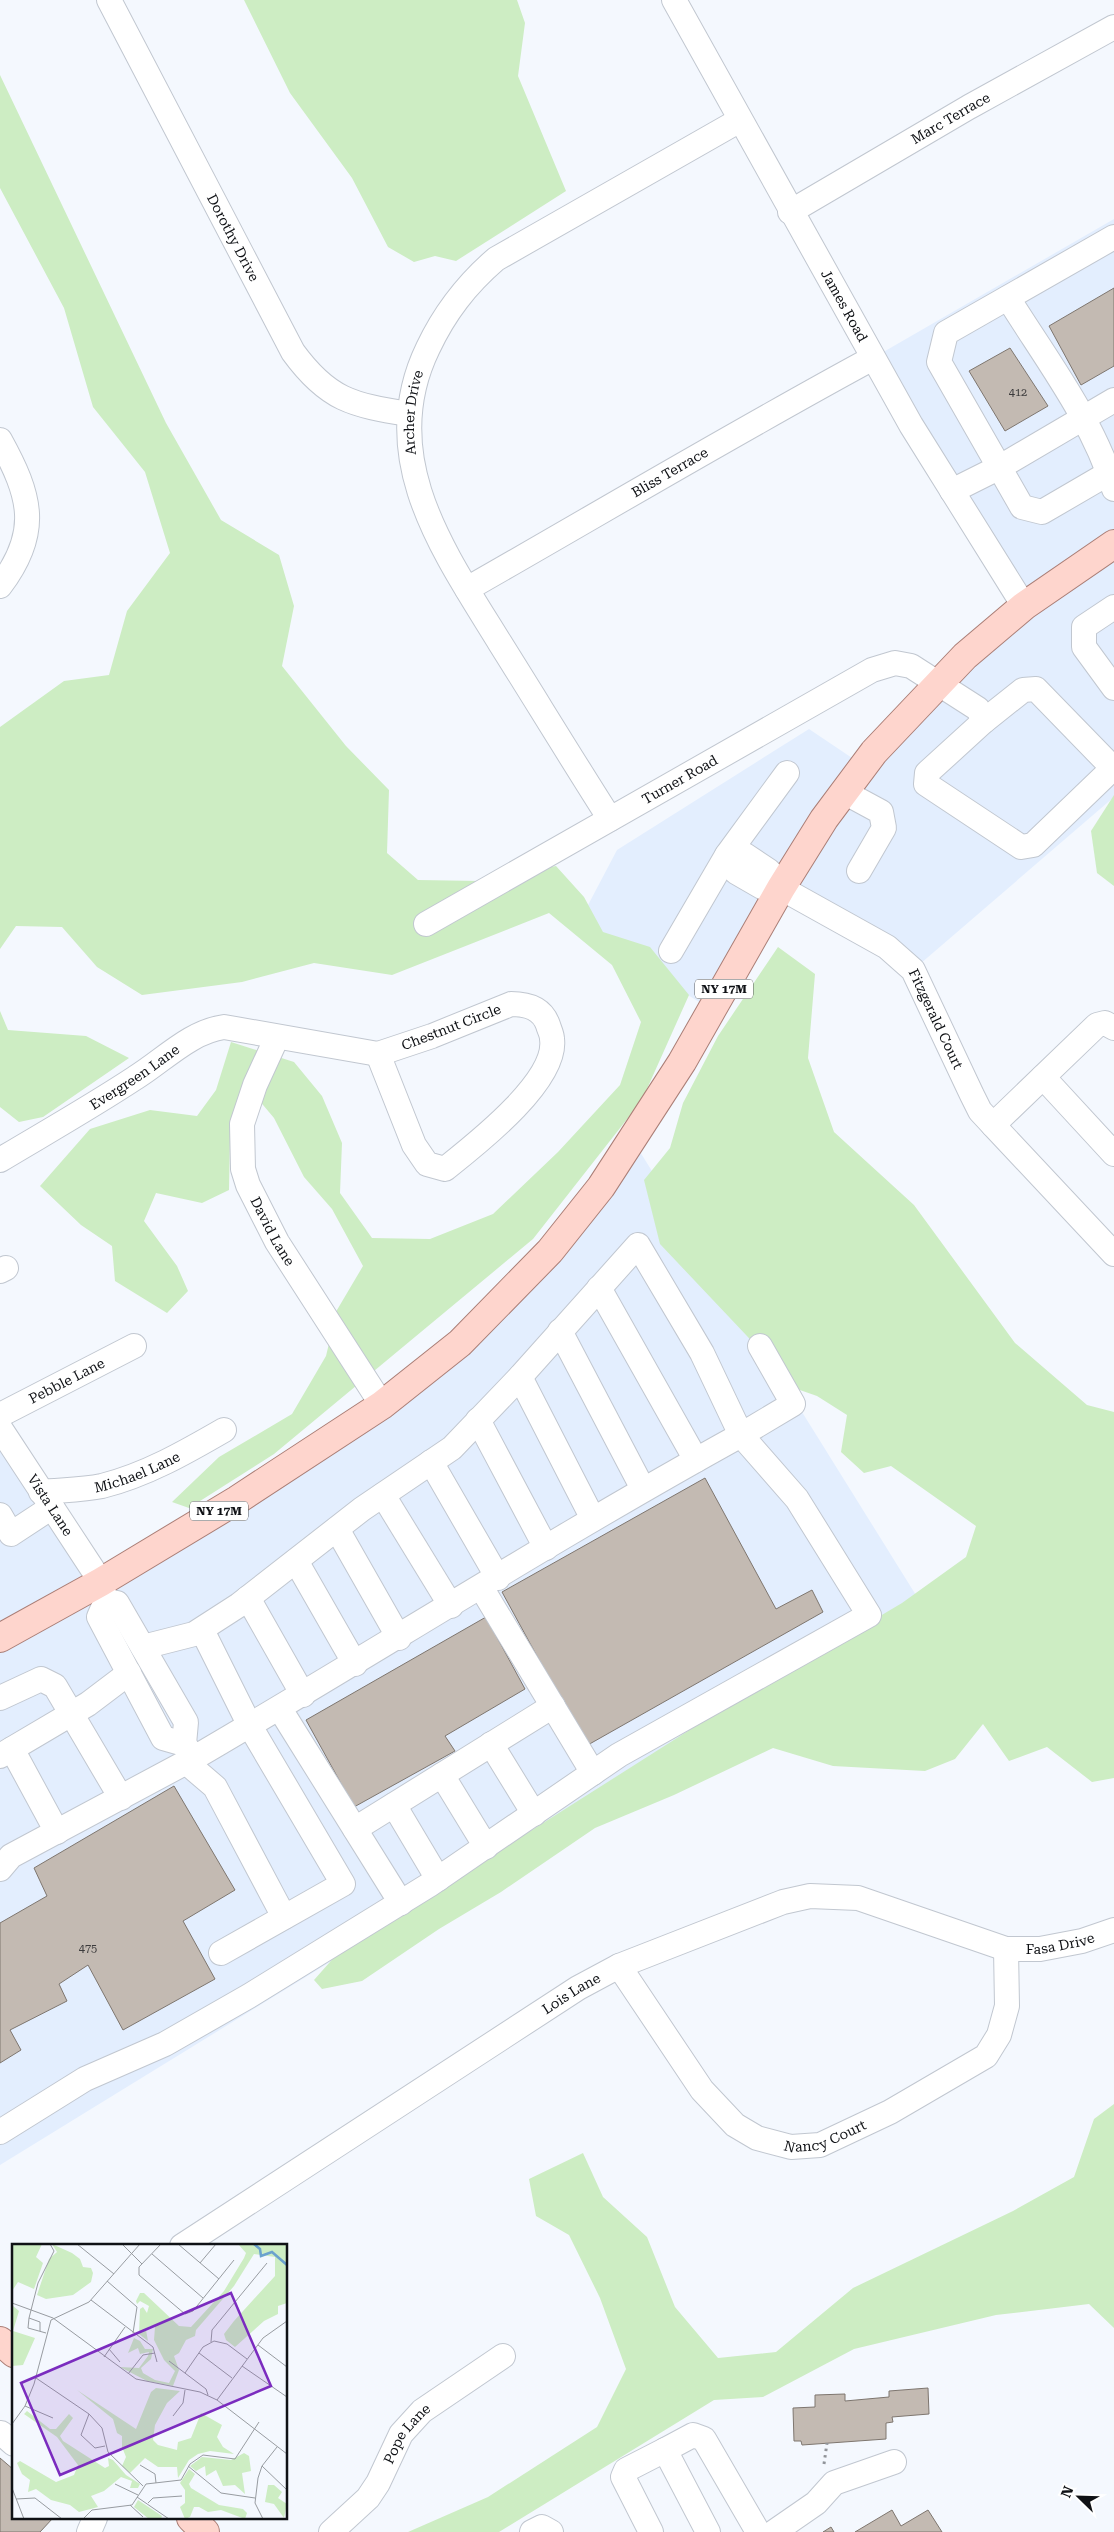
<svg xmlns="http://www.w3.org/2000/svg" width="1114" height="2532" font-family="'Roboto Serif',serif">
<rect width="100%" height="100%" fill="#f4f8fe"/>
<g fill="#e3eefe">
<path d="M1114,219V797L913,970L786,891L712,1010L577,926L617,850L809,729L864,766L1024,606L873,358Z"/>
<path d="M632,1139L919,1600L0,2165V1428L101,1581L460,1343Z"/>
</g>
<g fill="#cdedc3">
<path d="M244,0H517L525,23L518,76L566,191L456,261L435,256L414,262L388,247L352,178L290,93Z"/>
<path d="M0,75L166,423L221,520L279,555L294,606L282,666L346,746L389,790L387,853L418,880L481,881L556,866L584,897L603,932L650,947L689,995L642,1100L533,1239L274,1454L189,1508L172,1502L219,1457L292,1414L326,1356L337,1310L363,1266L332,1209L304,1177L274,1118L248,1087L230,1135L229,1190L202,1203L156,1193L144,1221L177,1266L188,1291L167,1313L115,1281L112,1246L81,1225L40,1186L90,1129L150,1110L197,1116L216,1090L231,1042L294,1062L322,1096L342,1143L340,1193L372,1238L430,1239L493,1214L558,1152L620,1085L641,1022L612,965L549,913L392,975L314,963L242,982L142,995L97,967L62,927L16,926L0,949V727L64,681L109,675L127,611L170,553L145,472L93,407L64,308L0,188Z"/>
<path d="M1114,795V886L1097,873L1091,831Z"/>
<path d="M778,947L815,974L808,1058L834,1132L914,1205L1015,1343L1087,1405L1114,1412V1778L1092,1782L1047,1747L1009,1761L983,1724L955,1759L925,1771L833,1766L773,1748L674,1795L595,1828L501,1892L439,1929L362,1981L322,1989L314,1980L337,1954L710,1717L902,1603L966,1557L976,1526L891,1466L864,1473L841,1452L847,1415L817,1396L797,1389L660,1244L644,1180L670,1148L683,1103L718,1036Z"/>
<path d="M0,1011L8,1030L86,1036L129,1058L43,1117L19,1122L0,1107Z"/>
<path d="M1114,2104V2328L1089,2304L996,2315L854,2349L763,2397L714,2400L499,2532H408L488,2497L597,2427L626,2369L600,2298L569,2235L536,2216L529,2179L583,2153L603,2197L647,2237L675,2307L718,2358L776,2352L853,2288L1013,2211L1074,2177L1094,2119Z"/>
</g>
<g fill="#c3bab2" stroke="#7e766f">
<path d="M1114,288V366L1081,385L1049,326Z"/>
<path d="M1010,348L1048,406L1005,431L969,371Z"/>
<path d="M705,1478L776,1609L812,1590L823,1612L586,1746L502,1592Z"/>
<path d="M486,1617L525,1689L445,1736L455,1751L354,1807L306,1720Z"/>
<path d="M174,1786L235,1890L183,1921L215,1979L123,2030L88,1965L59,1984L67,2001L10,2030L21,2050L0,2063V1923L47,1896L34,1868Z"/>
<path d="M928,2388L929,2414L892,2417L893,2422L886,2423V2439L802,2445L801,2441H794L793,2408L815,2407V2395L845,2394V2401L889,2397V2391Z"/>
<path d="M0,2458L14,2470V2518H53L40,2532H0Z"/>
<path d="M892,2510L901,2526L928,2510L942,2532H855Z"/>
<path d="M831,2527L834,2532H823Z"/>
</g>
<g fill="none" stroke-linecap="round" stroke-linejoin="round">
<g stroke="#c1c7d0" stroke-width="26">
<g id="minor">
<path id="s1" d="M109,0L293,352C328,400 352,405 409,414"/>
<path id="s2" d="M674,0L911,425L1024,606"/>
<path id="s3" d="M790,212L969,107L1114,27"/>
<path d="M1114,237L946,333L939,362L1022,507L1042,512L1114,470"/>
<path d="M1008,298C1046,359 1093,420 1114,489"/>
<path d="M0,440C31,496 41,532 0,586"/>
<path d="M952,491L1000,467L1114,400"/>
<path id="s4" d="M467,589C602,512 736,432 873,358"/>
<path d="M1114,607L1084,627V647L1114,688"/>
<path d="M1036,689L1108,763L1109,772L1033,845L1021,847L926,784L927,773L984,721L1023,690Z"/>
<path d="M844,792L881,812L884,828L859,871"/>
<path id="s5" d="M610,819C573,761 537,702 500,643C444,552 375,457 428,348C445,312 466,285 496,259L740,120"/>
<path d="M727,855L787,773"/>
<path id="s6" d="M736,861L745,855L769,871L772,882L781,888L887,947L913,970L972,1095L980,1111L993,1125"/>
<path d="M736,861V872L762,887L772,882"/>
<path id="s7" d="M426,924L872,670L895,663L911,666L978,709L984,721"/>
<path d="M671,951L727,855L736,861"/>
<path d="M511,1004C527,1004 542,1008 548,1025C549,1029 552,1034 552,1039C558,1081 475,1145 445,1169L427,1164L414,1145L378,1054L432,1036Z"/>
<path d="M1114,1028L1105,1023L1097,1025L993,1125L1114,1254"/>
<path id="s8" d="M277,1037L255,1085L242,1124L243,1169L248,1185L277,1242L382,1405"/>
<path d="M1043,1077L1114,1154"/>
<path id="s9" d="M0,1160C45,1133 91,1107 135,1078C164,1060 190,1032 224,1027L378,1054"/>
<path d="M0,1271L6,1268"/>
<path d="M599,1288L696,1460"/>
<path d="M560,1331L643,1489"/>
<path d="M520,1377L593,1519"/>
<path id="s10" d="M0,1415L134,1346"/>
<path d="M478,1420L546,1548"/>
<path id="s11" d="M0,1428L101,1582L106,1601L99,1617L163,1738L184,1744L194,1758C377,1651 556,1537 741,1435L797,1499L869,1615L619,1755L429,1885L249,1996L165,2044L85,2079L0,2132"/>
<path d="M431,1462L498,1578"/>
<path id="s12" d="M41,1492C61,1490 83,1490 102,1486C146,1475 186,1452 224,1430"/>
<path d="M383,1495L451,1606"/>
<path d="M0,1515L11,1534L52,1507"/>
<path d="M337,1529L399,1638"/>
<path d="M296,1561L355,1664"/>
<path d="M481,1587L593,1773"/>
<path d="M248,1598L303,1695"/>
<path d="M106,1601L117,1603L186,1722L184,1744"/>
<path d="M202,1630L250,1726L343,1884L221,1953"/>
<path d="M143,1647L194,1634L239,1605L362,1509L452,1448L520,1377L638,1245L702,1353L741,1435L793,1404L760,1346"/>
<path d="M0,1698L41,1679L55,1686L121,1798"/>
<path d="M280,1709L401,1903"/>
<path d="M491,1744L534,1814"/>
<path d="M12,1749L57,1832"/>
<path d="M0,1756L88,1704L129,1673"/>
<path d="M187,1763L215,1787L284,1917"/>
<path d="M442,1775L486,1847"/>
<path d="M394,1805L438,1879"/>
<path d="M355,1829L553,1706"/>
<path d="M0,1869L11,1856L194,1758"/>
<path id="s13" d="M619,1966L702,2090L735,2125L757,2138L791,2147L820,2145L890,2112L986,2056L999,2035L1007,2006L1006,1949"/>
<path id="s14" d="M182,2246L578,1988L619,1966L783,1902L810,1896L858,1898L1006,1949H1040L1082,1941L1114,1930"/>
<path d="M1,2433L14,2444"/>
<path d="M89,2532L95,2518"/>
<path id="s15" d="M331,2532L368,2498L378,2483L401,2434L422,2411L503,2356"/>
<path d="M532,2532L542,2527L551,2532"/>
<path d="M651,2532L623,2477L626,2470L665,2450"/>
<path d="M708,2532L665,2450L693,2435L704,2439L758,2532"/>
<path d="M774,2532L816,2503L834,2483L894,2462"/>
</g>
</g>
<g stroke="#aa7e76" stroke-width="30">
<g id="major">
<path d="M0,1638L101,1582L237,1500L382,1405L460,1343L550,1251L601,1187L682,1062L781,888L824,819L874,752L965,656L1024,606L1114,544"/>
<path d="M0,2341L14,2353"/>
<path d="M191,2518L205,2532"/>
</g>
</g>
<path stroke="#909499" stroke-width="3" stroke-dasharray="2.5 4" stroke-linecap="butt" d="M824,2464L827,2443"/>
<use href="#minor" stroke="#fff" stroke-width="24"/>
<use href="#major" stroke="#fed5cd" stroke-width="28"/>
</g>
<g text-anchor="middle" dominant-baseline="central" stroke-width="5" stroke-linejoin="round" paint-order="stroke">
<g font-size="11" fill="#3c3b3c">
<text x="1018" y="392">412</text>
<text x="88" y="1948">475</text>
</g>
<g fill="#fff" stroke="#57585b" stroke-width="1">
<rect x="695" y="979.5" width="58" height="19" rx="4"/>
<rect x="190" y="1501.5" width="58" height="19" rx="4"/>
</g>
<g font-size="12" font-weight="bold" fill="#0f1115">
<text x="724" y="989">NY 17M</text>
<text x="219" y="1511">NY 17M</text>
</g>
<g font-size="14" fill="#0f1115" stroke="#fff">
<text stroke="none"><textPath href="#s3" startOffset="186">Marc Terrace</textPath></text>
<text stroke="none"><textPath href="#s1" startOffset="268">Dorothy Drive</textPath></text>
<text stroke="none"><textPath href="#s2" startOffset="350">James Road</textPath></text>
<text stroke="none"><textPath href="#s5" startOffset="460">Archer Drive</textPath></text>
<text stroke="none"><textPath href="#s4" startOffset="234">Bliss Terrace</textPath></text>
<text stroke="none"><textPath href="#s7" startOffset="292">Turner Road</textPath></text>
<text stroke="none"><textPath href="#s6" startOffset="272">Fitzgerald Court</textPath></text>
<text transform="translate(451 1027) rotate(-21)">Chestnut Circle</text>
<text stroke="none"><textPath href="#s9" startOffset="158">Evergreen Lane</textPath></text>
<text stroke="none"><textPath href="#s8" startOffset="208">David Lane</textPath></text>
<text stroke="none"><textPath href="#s10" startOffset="75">Pebble Lane</textPath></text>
<text stroke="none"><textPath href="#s12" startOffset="99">Michael Lane</textPath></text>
<text stroke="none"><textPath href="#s11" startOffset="92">Vista Lane</textPath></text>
<text stroke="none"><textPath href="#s14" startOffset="982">Fasa Drive</textPath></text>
<text stroke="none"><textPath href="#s14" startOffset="464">Lois Lane</textPath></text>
<text stroke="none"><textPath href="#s13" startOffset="294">Nancy Court</textPath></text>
<text stroke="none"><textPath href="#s15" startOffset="126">Pope Lane</textPath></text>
</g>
</g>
<g transform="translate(12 2244)">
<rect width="275" height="275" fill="#f4f8fe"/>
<path d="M0,0H30L24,13L31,19L22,45L6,38L0,47ZM40,0L60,9L68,15L71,23L79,24L81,29L79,38L61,51L34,55L25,51L37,15L45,8ZM226,0H275V59L266,62V70L252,77L223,103L214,96L212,90L222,77L263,32V13L242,10L222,42L184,86L183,92L174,96L167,109L162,112L167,126L161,142L135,137L108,123L127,124L136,112L137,108L128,110L126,104L116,109L122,94L128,97L133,105H141L139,115L129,124L131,129L143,136L157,139L163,127L152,116L142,96L143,83L138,82L134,86L136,97L127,90L128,65L131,63L135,69L137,62L128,57L125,60L124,57L128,49H132L167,82L179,83L212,47L232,14L234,9ZM0,61L7,67L1,87L23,94L11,121L0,122ZM144,144L168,147L155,159L143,181L141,196L146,201L165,206L166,198L179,194L189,169L210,181L205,193L211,203L222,210L198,207L186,210L177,216L166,234L165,223H146L133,214L118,229L110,222L114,213L110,203V192L105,189L101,175L65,146L124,185L139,148ZM15,167L38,185H44L57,170L61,174L48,192L51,197L93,224L97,222L96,214L101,216L114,231L128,240L126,244H118L120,237L109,233L92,247L79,252L86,263L67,268L58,261L39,256L24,245L16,248L18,236L10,230L5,219L8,217L44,238L62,231L66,221L45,193L12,170ZM232,209L237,212L239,227L230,229L233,250L223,241L211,242L204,226L194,232L193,222L184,227L178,222L190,213L219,216ZM177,225L183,230L177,240L179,244L207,261L231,265L235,269L233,275L209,266L196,268L187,263H182L178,273L173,275L168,263L173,259V246L168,239ZM256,241H262L270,248L266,254L275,260L272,274L262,260L253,258ZM126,256L150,272L149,275H137L122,263Z" fill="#cdedc3"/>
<path fill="none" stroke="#6ba2ce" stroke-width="2.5" d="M242,0L248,5L249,12L260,8L275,21"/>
<path fill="none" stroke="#989ca1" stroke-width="1" d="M65,0L102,30M110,0L130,20M149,0L127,23V31L173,70L181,67L222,16M166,0L207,35M140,10L191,54M188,19L204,0M95,37L125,63L121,89M79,56L141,103L145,118M0,59L41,74L124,135L188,148L205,156L275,210M17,74L26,39L42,7L38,0M28,87V78L17,74L16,84L34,89M199,98L200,86L255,19M246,101L275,123M97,105L108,118M187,109L220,134M92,113L113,83M157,117L194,145L196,151M230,122L275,153M173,129L191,103L202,97L215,100L235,115M116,130L131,111L143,109M24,134L77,170L90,184L96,208L131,242M205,156L251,94L275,77M13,162L41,174M77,170L69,191L83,204L93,202M161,172L171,159L173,146M0,180L13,162L22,140L39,76L77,58L128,0M128,221L143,230L144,239M176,222L209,249L243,254M250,222L275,246M103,240L126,251M0,244L12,275M125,253L157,275M4,255L23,254L50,275M136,259L141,254L170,252M118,261L131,273M71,275L80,266L120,261L134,240L169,236L178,220L191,211L223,215L247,178M251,275L243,259L246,234L250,222L265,203"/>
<path fill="#7b2cbf" fill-opacity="0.15" stroke="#7b2cbf" stroke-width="2.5" d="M219,49L259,142L48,231L9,139Z"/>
<rect width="275" height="275" fill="none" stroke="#0f1115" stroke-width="2.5"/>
</g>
<g transform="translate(1079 2497) rotate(293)" stroke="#ffffff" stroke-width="4" paint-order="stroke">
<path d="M0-4L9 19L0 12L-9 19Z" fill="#0f1115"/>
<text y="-8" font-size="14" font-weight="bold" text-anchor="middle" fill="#0f1115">N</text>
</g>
</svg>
